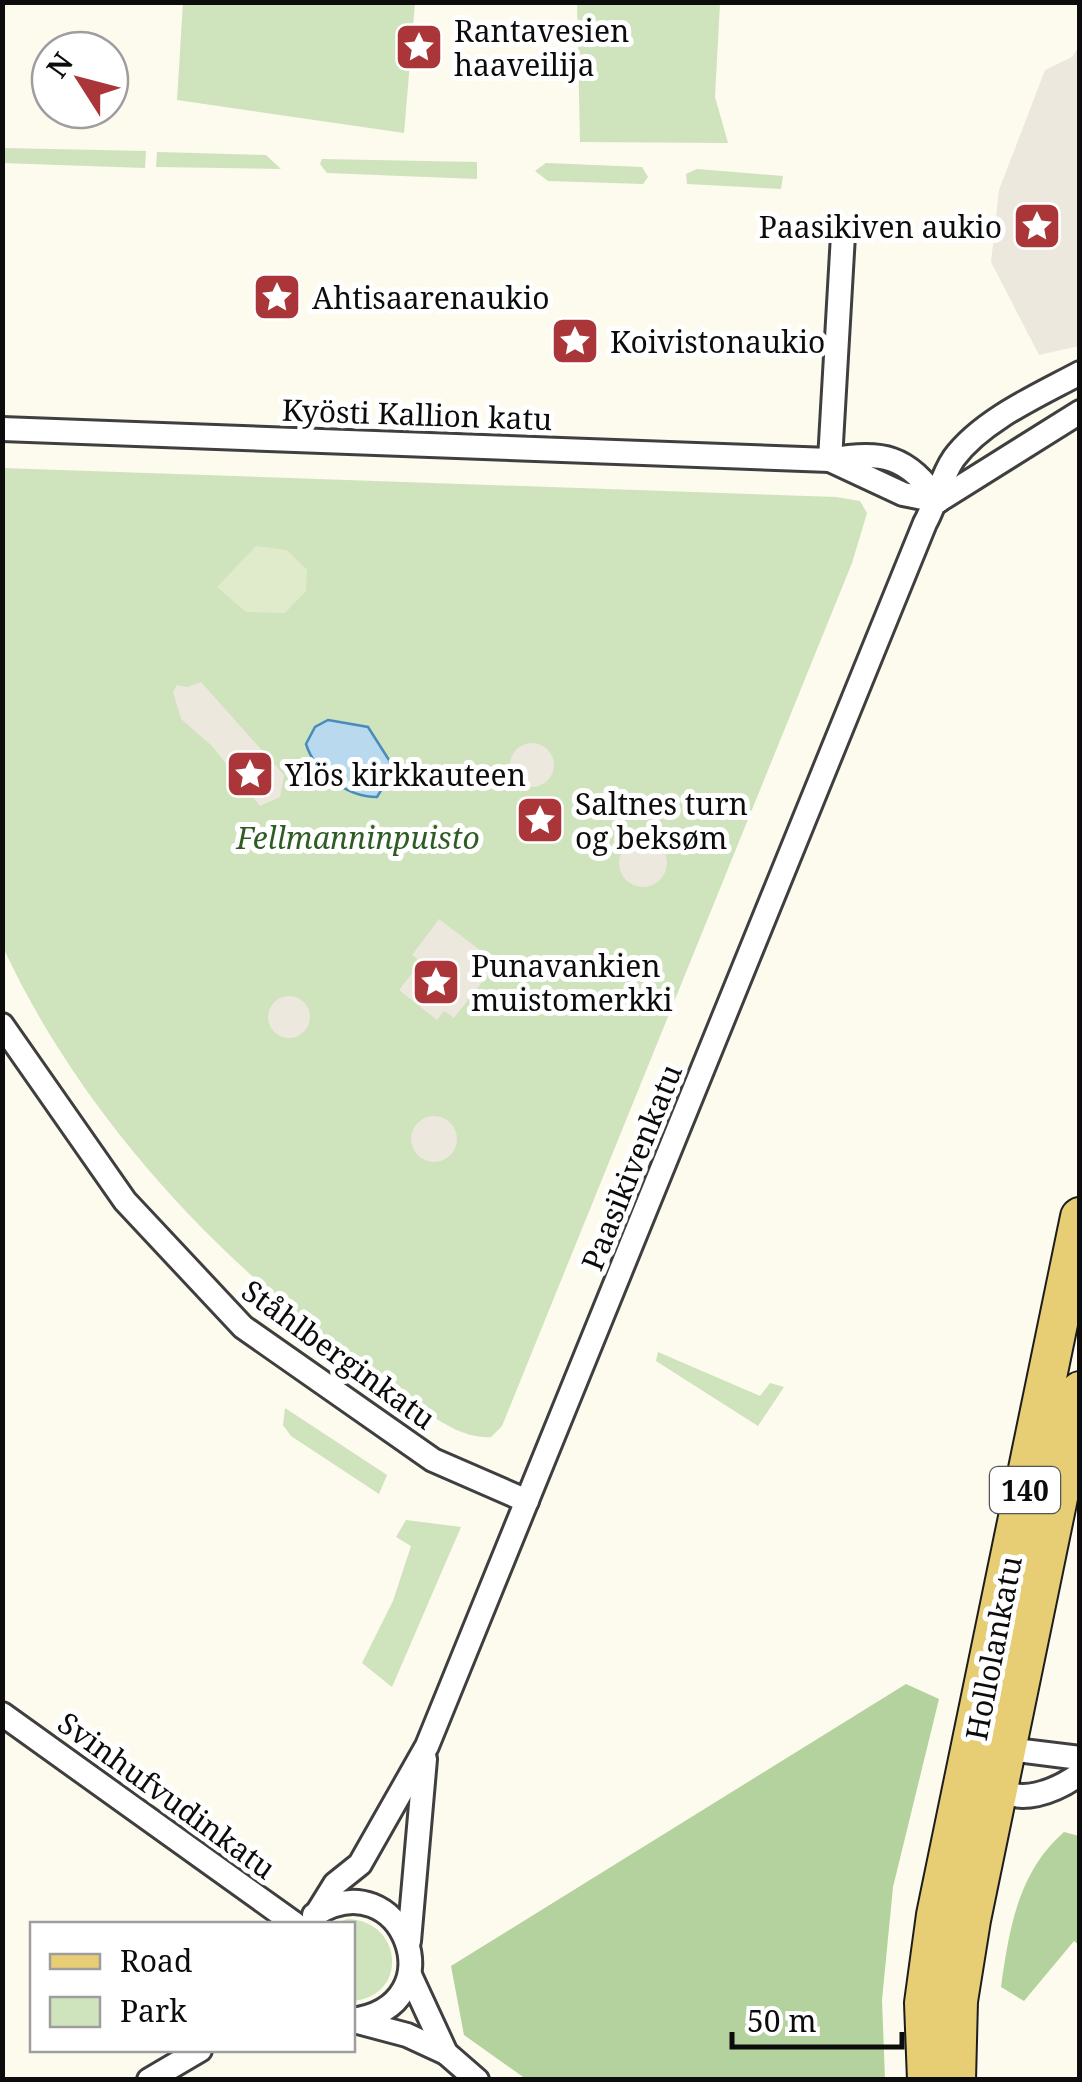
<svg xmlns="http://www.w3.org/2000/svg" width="1082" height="2082" font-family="'Noto Serif',serif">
<rect width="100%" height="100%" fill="#fdfaee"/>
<g fill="#cfe3bc">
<path d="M183,3H415L404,133L177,100Z"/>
<path d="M577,3H720L715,97L728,143L580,142Z"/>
<path d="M3,148L146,151L145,168L3,163Z"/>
<path d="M157,152L266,155L281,169L156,167Z"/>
<path d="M322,159L477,162V179L327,173L320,164Z"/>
<path d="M546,163L642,167L648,177L643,184L548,181L535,171Z"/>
<path d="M697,169L783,176L781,189L687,184L686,174Z"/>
<path d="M2,468L836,497L860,501L867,513L852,563L502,1426L491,1437C457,1440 420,1407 392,1387C231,1276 84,1123 2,945Z"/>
<path d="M658,1352L760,1396L770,1383L784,1387L758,1426L656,1361Z"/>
<path d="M285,1408L387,1475L379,1494L291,1436L283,1425Z"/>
<path d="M406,1520L461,1527L392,1687L362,1663L393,1601L411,1546L396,1537Z"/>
<path d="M348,1919C403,1921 409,1996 353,2001L352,1924H332Z"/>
</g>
<g fill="#b4d29d">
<path d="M906,1684L939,1699L893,1887L882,2000L885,2079H526L464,2035L451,1966Z"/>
<path d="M1064,1832L1079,1836V1945L1074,1941L1024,2001L1001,1987C1009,1930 1018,1872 1064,1832Z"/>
</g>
<path fill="#e0ebcc" d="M256,546L287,550L307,570L306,591L285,613L246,612L217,587Z"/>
<g fill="#ece8de">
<path d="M1079,47V346L1039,355L991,262L999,190L1045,70L1072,57Z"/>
<path d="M201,682L284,775L280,797L260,806L212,746L181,719L173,692L177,685L187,687Z"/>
<circle cx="532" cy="765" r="22"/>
<circle cx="643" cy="863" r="24"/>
<path d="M439,919L497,963L454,1018L444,1011L437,1020L399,990L421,962L412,955Z"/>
<circle cx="289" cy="1017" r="21"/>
<circle cx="434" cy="1139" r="23"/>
</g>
<path fill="#b9d9ee" stroke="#498cbc" stroke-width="2.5" d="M328,720L368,727L389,760L391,774L377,797C346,797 315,772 306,744L315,727Z"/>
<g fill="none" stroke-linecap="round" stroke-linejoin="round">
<g stroke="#3f3f3f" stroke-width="28">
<g id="minor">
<path d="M2,429L830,460C881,450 909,456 938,501"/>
<path d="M830,460L843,235"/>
<path d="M830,460L903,494L938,501"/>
<path d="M938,501L1080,412"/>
<path d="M2,1025L125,1201L243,1327L433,1460L527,1501"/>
<path d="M2,1714L295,1924"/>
<path d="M995,1754L1008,1749L1080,1758"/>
<path d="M992,1784C1018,1808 1056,1791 1080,1774"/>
<path d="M317,1913L335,1884L360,1864L427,1746L925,523C937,502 940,478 954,458C982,420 1039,395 1080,373"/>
<path d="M314,1915C402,1858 459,2006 352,2020"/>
<path d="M409,1941L425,1759"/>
<path d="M410,1975L446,2053L477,2080"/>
<path d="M354,2021L407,2035L446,2053"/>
<path d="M149,2080L200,2050"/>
</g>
</g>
<g stroke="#1d1d1d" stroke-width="42">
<g id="primary">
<path d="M927,2080L924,2003L936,1915L1080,1217"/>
<path d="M956,2080L958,2001L971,1920L1080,1391"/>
</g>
</g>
<use href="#minor" stroke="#fff" stroke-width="22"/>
<use href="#primary" stroke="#e7cd73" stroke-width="38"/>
</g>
<defs>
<g id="sight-square" transform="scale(2.5)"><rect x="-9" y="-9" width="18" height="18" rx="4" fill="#ab3639" stroke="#fff"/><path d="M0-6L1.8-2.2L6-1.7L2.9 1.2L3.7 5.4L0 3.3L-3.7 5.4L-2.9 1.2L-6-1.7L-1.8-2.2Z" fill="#fff"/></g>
</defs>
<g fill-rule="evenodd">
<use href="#sight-square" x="419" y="47"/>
<use href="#sight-square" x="1037" y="226"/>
<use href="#sight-square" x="277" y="297"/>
<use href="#sight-square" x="575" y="341"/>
<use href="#sight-square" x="250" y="774"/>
<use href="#sight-square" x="540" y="820"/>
<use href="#sight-square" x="436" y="982"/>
</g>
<g text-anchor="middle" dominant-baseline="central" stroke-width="10" stroke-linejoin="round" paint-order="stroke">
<rect fill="#fff" stroke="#555" stroke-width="2.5" x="990" y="1467" width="70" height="46" rx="8"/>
<g font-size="28" font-weight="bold" fill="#0c0c0c">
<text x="1025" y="1490">140</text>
</g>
<g font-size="30" fill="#0c0c0c" stroke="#fff" text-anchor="start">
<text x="454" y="30">Rantavesien<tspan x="454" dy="34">haaveilija</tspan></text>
<text x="1002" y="226" text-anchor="end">Paasikiven aukio</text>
<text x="312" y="297">Ahtisaarenaukio</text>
<text x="610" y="341">Koivistonaukio</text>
<text x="285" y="774">Ylös kirkkauteen</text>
<text x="575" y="803">Saltnes turn<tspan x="575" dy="34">og beksøm</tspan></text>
<text x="471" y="965">Punavankien<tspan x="471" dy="34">muistomerkki</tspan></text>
</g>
<g font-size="30" fill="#0c0c0c" stroke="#fff">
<text transform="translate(417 414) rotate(2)">Kyösti Kallion katu</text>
<text transform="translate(631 1167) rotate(-68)">Paasikivenkatu</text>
<text transform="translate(339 1354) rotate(36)">Ståhlberginkatu</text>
<text transform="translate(993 1648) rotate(-79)">Hollolankatu</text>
<text transform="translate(167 1795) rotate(36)">Svinhufvudinkatu</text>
</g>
<g font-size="30" font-style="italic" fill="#2f5c25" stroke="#fff">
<text x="358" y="837">Fellmanninpuisto</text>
</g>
</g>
<rect width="1082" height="2082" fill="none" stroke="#0c0c0c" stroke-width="10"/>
<rect x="30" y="1922" width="325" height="130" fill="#ffffff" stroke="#9e9e9e" stroke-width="2.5"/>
<rect x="50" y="1954" width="50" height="15" fill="#e7cd73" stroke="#9e9e9e" stroke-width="2.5"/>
<text x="120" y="1972" font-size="30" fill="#0c0c0c">Road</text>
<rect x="50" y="1997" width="50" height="30" fill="#cfe3bc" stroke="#9e9e9e" stroke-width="2.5"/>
<text x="120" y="2022" font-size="30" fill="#0c0c0c">Park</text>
<g transform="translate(80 80) rotate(306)"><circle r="48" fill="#ffffff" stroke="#9e9e9e" stroke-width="2.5"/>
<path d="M0-8L18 38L0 25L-18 38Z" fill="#ab3639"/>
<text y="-15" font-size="28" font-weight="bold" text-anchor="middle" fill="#0c0c0c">N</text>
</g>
<path d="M732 2032v15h170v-15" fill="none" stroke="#0c0c0c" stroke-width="5"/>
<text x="747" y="2032" font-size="30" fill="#0c0c0c" stroke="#ffffff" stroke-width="8" paint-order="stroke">50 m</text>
</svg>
